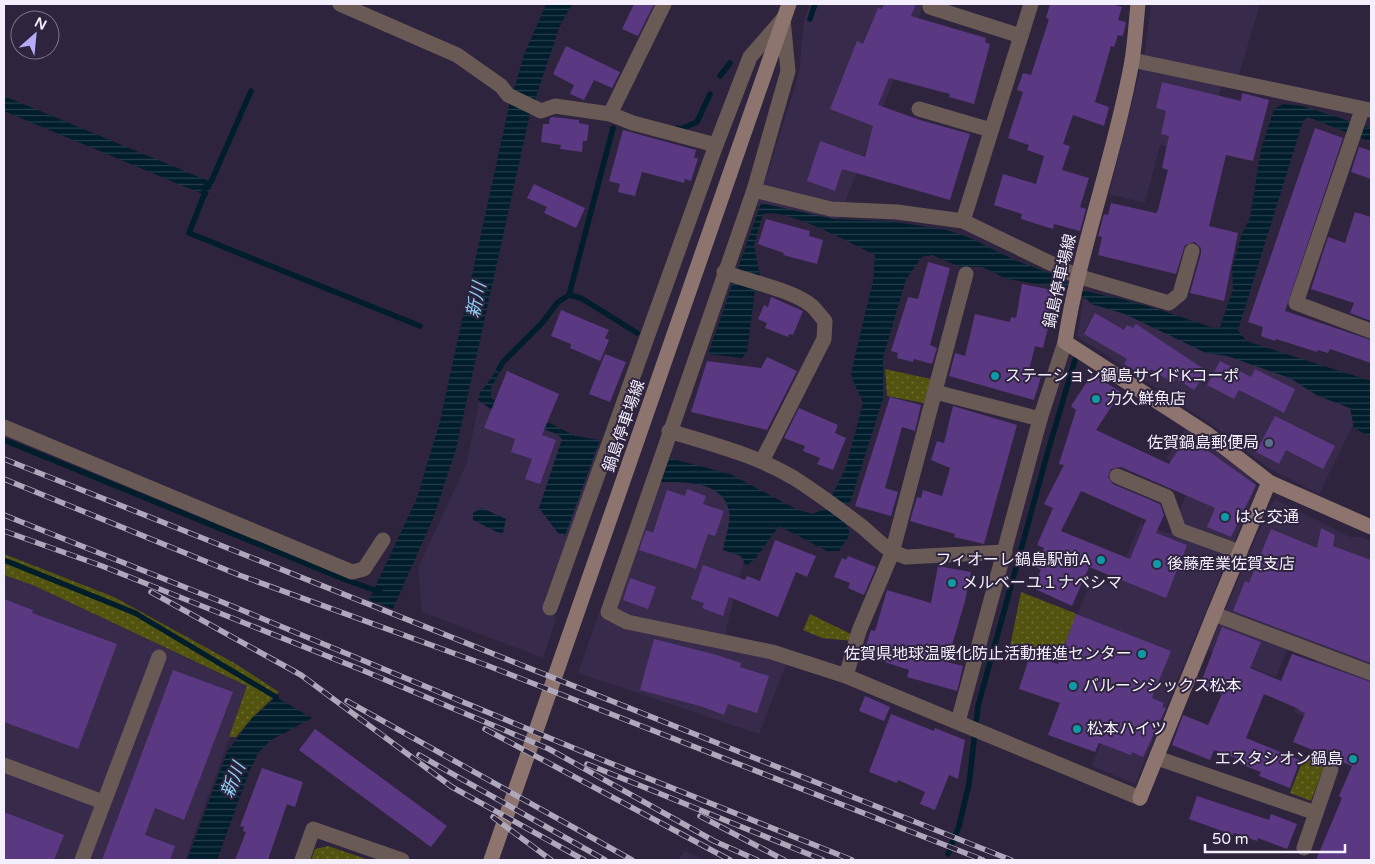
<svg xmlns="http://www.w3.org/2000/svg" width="1375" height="864" font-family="'Varela Round','Noto Sans JP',sans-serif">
<defs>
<pattern id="green-dots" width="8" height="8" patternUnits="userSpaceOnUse" patternTransform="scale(1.25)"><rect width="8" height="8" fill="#52530f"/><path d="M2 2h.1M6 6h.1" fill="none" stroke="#6c6c33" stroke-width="1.8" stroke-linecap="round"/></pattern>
<pattern id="water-rules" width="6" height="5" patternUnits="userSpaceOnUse" patternTransform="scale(1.25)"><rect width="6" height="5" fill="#001d2c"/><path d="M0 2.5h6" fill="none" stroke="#263e4c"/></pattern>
</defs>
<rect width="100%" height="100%" fill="#2e243e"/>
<g fill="#372a4a">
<path d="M810,4H924L836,225L757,206L799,74L804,20Z"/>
<path d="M1151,4H1260L1239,75L1222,84L1205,155L1160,145L1145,203L1109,194L1145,51Z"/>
<path d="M1084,296L1299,374L1361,409L1319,494L1270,469L1212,425L1077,336Z"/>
<path d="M480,399L600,450L544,601L556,619L543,658L422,612L418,568L466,465Z"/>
<path d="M1186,429L1250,474L1257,486L1135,784L1092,766L1112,715L1133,678L1063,650L1092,578L1114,587L1140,523L1170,534L1195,473L1166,459Z"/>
<path d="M663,470L708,480L756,516L725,633L791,652L759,734L578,673L599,613L619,595Z"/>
<path d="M1275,499L1350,537H1361L1371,540V742L1294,712L1316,659L1288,648L1276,677L1208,650L1266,514Z"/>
<path d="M4,575L35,586L248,687L185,860H4Z"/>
<path d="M685,851L703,860H678Z"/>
</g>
<g fill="url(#green-dots)">
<path d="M885,369L931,379L924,403L887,396Z"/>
<path d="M4,554L114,597L236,664L279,692L252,718L236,737H229L247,686L35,586L4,575Z"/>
<path d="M1021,592L1077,614L1060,656L1010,647Z"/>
<path d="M810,614L853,635L852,641L822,638L803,630Z"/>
<path d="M1304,757L1325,764L1311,801L1290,793Z"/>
<path d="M328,846L369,860H311L315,849Z"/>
</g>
<g fill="url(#water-rules)">
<path d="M546,4H572L559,28L529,118L456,449L434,516L393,609L369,600L417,498L440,421L509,106L524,55Z"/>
<path d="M4,96L211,182L213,183L207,196L4,111Z"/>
<path d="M1283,104L1302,106L1371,128V142L1308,117L1303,121L1238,330L1246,341L1371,381V437L1354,428L1350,408L1318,396L1290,378L1227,356L1206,353L1125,314L1091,304L1088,300L1057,287L1007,279L982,267H960L932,255L922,257L906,279L883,358V399L850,503L840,504L832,496L846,467L863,403C859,391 853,385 851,373L873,281L875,255C849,243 789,208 763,214L754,245L760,276L755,290L747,352L742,358L708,354L761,203L834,219L889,221L947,230L970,238L1014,260L1060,277C1077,293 1103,294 1125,300C1156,308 1187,319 1217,329L1220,327L1233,289L1232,269L1241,236L1250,218L1261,149L1274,109Z"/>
<path d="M503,362L504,364L491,388V398L501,406L552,424L575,436L600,440L565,536L558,533L539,508L562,439L557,434L495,412L478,400L480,393Z"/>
<path d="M669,458L730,474L796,509L812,514L825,509C838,514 846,521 850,534L839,551H827L779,526L755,559L746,566L741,556L723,550C725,539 731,522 729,511C724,481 683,482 660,482Z"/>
<path d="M482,508L506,519L503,533L497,532L473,520V513Z"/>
<path d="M276,697L312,718L271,740L258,753L249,772L217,860H187L227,752L252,718Z"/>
</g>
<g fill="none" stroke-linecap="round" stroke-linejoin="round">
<g stroke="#001d2c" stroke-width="5.5">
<path d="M810,19L815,4"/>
<path d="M720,76L730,63"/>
<path d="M251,91L211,182L205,187L204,195L189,233L420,326"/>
<path d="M677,128L681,129L697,122L710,94"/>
<path d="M569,295L613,128"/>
<path d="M499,369L503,362L542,323L558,302L569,295L581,298L637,333"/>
<path d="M4,440L346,580L380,592"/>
<path d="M4,560L135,613L276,697"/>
<path d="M948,854L959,826L969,784L978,706L1048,451L1075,360"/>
</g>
</g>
<g fill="#5a3982" fill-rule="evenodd">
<path d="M634,4H654L638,36L622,29Z"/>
<path d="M884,4H916L911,16L986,38L985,42L990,44L974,104L949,97L950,94L889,78L878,105L920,120L970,134L950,200L842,169L835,191L807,181L820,141L865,157L873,126L830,109L857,41L863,44L878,8L882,9Z"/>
<path d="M1050,4H1111L1122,7L1118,20L1126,22L1123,36L1118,35L1114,47L1111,46L1095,102L1109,107L1104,126L1073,115L1063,144L1070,146L1062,170L1089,178L1080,207L1086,209L1080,231L1054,224L1053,229L1021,219L1022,214L994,205L1003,174L1036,184L1044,156L1027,150L1029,145L1008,138L1023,92L1017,90L1023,73L1031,75L1049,19L1046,18Z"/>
<path d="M566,46L620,72L612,88L594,80L584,100L570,94L574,85L553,74Z"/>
<path d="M1162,82L1241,101L1242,93L1269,100L1253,161L1226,155L1209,226L1238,233L1224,301L1190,293L1201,253V248L1195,242L1185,245L1176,274L1098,255L1102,237L1098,236L1104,214L1108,215L1111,203L1156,213L1158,210L1168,170L1162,168L1169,136L1161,134L1166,111L1156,108Z"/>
<path d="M553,117L579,120V123L589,125L587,141H583L582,152L560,149L561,145L541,142L543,124H549L550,118Z"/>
<path d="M1315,128L1343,138L1285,311L1371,340V363L1330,349L1328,353L1318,350L1317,352L1276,339L1275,341L1261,336L1263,327L1248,322Z"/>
<path d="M623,130L696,150L694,158H698L691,181L685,179L684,183L642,172L635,196L618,192L620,184L609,181Z"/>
<path d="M1359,147L1371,151V179L1351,172Z"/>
<path d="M534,184L585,208L576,228L544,213L547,207L527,198Z"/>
<path d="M1355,212L1371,217V321L1350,313L1354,303L1311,289L1328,237L1345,243Z"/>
<path d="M766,219L810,231L809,236L823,240L817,264L783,255L784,253L758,244Z"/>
<path d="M928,262L950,268L930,345L937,348L932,364L914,359L913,362L897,358L898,353L891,351L908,297L918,299Z"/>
<path d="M1022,284L1057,291L1043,348L1035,346L1028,374L1041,377L1034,400L949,376L955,353L965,356L975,314L1010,322L1011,317L1016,318Z"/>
<path d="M771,297L803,311L793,335L789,334L788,337L765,328L767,323L758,319L764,305L768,307Z"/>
<path d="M561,310L609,330L605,338L609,340L600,361L570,348L571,344L551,336Z"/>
<path d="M1095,313L1124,330L1127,325L1133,328L1136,324L1207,371L1194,390L1175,378L1173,383L1151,369L1146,377L1124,364L1127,359L1084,334Z"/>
<path d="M605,354L626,362L610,402L589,394Z"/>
<path d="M767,357L797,371L767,430L691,412L707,361L761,368Z"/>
<path d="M1220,361L1251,377L1255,369L1295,389L1284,413L1239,390L1234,399L1207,385Z"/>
<path d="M507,371L559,394L542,435L556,440L540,484L525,479L532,459L511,452L515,439L484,428Z"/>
<path d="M1092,374L1121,392L1096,430L1169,464L1187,436L1256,485L1231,537L1207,527L1215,508L1121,467L1111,469L1108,477L1113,484L1160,504L1164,515L1156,533L1187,545L1183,556L1189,558L1184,573L1177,570L1166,598L1089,567L1072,606L1033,588L1041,570L1036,567L1044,548L1037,545L1053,508L1044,504L1064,465L1059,464L1076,410L1071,406ZM1081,491L1146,520L1130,559L1061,531Z"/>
<path d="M890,397L921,405L915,431L902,427L885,488L898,492L891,516L855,506Z"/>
<path d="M953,406L1017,425L984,544L954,537L955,534L910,521L917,497L921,498L923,490L942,496L950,468L931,460L937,441L944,443Z"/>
<path d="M799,408L838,425L835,433L846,438L833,470L817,464L820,458L803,451L805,446L784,438Z"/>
<path d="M1275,416L1335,446L1323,469L1286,450L1279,464L1256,452Z"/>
<path d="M687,489L706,496L703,504L724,511L715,536L708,534L696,569L639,550L646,530L653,533L667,490L685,496Z"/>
<path d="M1321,528L1335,535L1333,546L1371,560V663L1233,611L1245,581L1249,583L1271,529L1317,548Z"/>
<path d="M775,540L816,556L807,577L796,572L778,617L729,597L723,616L702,608L704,603L691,599L703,565L745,580L747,576L760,581Z"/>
<path d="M848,556L876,567L864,595L848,588L850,583L834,577L842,558L846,560Z"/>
<path d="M938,566L971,572L965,601L947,662L963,666L957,691L907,677L909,670L863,655L871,630L875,631L887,590L931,603Z"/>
<path d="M630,578L656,587L648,609L623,600Z"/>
<path d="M4,599L33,610L32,613L117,644L78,749L4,722Z"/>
<path d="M1076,614L1171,651L1152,698L1164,703L1162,707L1166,708L1143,757L1132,752L1131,755L1099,743L1095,752L1048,735L1060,703L1019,689L1030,655L1058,664Z"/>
<path d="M1222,627L1261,642L1250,668L1281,681L1292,654L1371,682V860H1316L1342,798L1339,796L1352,766L1293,742L1305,713L1298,710L1299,709L1264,694L1246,738L1300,760L1290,788L1259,776L1261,772L1240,764L1241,760L1214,750L1210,760L1172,745L1183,715L1208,725L1222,694L1200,685Z"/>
<path d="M654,639L717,655L741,663L740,667L769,676L757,713L728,704L724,715L700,706L640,690Z"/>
<path d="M173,670L233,692L184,820L155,808L145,835L175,846L170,860H102Z"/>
<path d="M865,696L890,707L884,721L859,711Z"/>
<path d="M891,714L934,731L935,728L965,740L958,779L949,775L935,810L920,804L925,792L898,780L897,783L869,772Z"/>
<path d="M315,729L447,826L431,847L299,750Z"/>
<path d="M262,768L303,782L295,807L287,804L268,860H235L246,832L243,831L244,827L240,826Z"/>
<path d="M1197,796L1269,820L1271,814L1297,824L1287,849L1258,838L1257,841L1234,833L1233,835L1189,819Z"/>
<path d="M4,812L64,835L54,860H4Z"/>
</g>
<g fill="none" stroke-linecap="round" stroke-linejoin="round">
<g stroke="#6a5a56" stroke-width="15">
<path d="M340,4L457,55L501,86L508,95L541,111L555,106L610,114L633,123L716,145L750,57L783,19"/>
<path d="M930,7L1021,36"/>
<path d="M783,19L788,71L754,190L831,209L897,212L963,221L1077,276L1169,303L1180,294L1192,251"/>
<path d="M1132,60L1370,110"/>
<path d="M919,109L991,130"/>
<path d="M1362,110L1296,303L1371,331"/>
<path d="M610,114L664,4"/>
<path d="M754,190L608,612L627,622L772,652L846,676L1140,798"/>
<path d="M963,221L1031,4"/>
<path d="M724,272C750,282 793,290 812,306C817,311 821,317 825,321L824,339L762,461"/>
<path d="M935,392L1040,419"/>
<path d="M4,427L352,572L364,569L383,540"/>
<path d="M669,431C711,444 756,455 794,478C816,492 839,509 860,525C877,538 883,550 906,557L1005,552"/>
<path d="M1117,476L1167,497L1179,530L1240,552"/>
<path d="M550,608L716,145"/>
<path d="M1214,614L1371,673"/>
<path d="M846,676L859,631L892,553L966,274"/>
<path d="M958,722L1040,419L1065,342"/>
<path d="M1157,758L1316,813"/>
<path d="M4,765L103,802"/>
<path d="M1304,848L1331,769"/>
<path d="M82,860L159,657"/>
<path d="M302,860L313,829L402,860"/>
</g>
<g stroke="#8d746f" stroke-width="15">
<path d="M1138,4C1136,23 1135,42 1132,61C1115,156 1080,246 1065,342L1206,433L1269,482L1371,527"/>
<path d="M1140,798L1214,614L1269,482"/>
<path d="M491,860L789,4"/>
</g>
<g stroke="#afa8ba" stroke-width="5.5">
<g id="rail">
<path d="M4,459L1011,860"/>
<path d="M4,479L239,575L486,665L983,860"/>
<path d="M4,515L232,606L600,759L852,860"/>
<path d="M4,531L102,566L362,670L549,749L714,841L757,860"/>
<path d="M151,592L301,675L452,787L584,860"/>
<path d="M347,701L632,860"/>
<path d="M485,729L730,860"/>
<path d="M419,755L605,860"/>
<path d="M587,764L823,860"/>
<path d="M700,816L784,860"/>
<path d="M493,817L551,860"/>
</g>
</g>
<use href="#rail" stroke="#2e243e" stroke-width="4" stroke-dasharray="11" stroke-linecap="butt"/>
</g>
<g fill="#0f9aa8" stroke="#2e243e" stroke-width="2">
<circle cx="995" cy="376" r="5"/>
<circle cx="1096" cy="399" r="5"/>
<circle cx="1225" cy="517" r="5"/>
<circle cx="1101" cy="560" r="5"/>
<circle cx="1157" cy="564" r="5"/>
<circle cx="952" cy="583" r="5"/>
<circle cx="1142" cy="654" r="5"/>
<circle cx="1073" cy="686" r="5"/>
<circle cx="1077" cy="729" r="5"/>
<circle cx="1353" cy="759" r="5"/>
</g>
<circle fill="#5c6f8a" stroke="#2e243e" stroke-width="2" cx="1269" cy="443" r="5"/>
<g text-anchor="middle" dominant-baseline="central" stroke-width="4" stroke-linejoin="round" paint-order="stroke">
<g font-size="16" fill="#f4effd" stroke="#2e243e">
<text transform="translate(1060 281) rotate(-77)">鍋島停車場線</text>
<text transform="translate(624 426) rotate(-71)">鍋島停車場線</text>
</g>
<g font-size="16" fill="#f4effd" stroke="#2e243e" text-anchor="start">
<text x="1005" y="376">ステーション鍋島サイドKコーポ</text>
<text x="1106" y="399">力久鮮魚店</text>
<text x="1259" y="443" text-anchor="end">佐賀鍋島郵便局</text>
<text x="1235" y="517">はと交通</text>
<text x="1091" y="560" text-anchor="end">フィオーレ鍋島駅前A</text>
<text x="1167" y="564">後藤産業佐賀支店</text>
<text x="962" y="583">メルベーユ１ナベシマ</text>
<text x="1132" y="654" text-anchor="end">佐賀県地球温暖化防止活動推進センター</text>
<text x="1083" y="686">バルーンシックス松本</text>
<text x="1087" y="729">松本ハイツ</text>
<text x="1343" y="759" text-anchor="end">エスタシオン鍋島</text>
</g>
<g font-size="18" font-style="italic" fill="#8bd3f9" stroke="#2e243e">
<text transform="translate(476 300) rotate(-78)">新川</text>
<text transform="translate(233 780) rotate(-68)">新川</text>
</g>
</g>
<rect width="1375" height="864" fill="none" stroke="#f4effd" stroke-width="10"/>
<g transform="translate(35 35) rotate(27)"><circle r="24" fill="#2e243e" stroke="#7d758a"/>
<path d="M0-4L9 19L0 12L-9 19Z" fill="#b4acf9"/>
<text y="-8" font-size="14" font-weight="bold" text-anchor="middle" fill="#f4effd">N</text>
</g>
<path d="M1205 844v8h140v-8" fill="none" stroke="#f4effd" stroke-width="2.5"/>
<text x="1212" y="844" font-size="15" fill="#f4effd" stroke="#2e243e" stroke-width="4" paint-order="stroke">50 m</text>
</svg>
